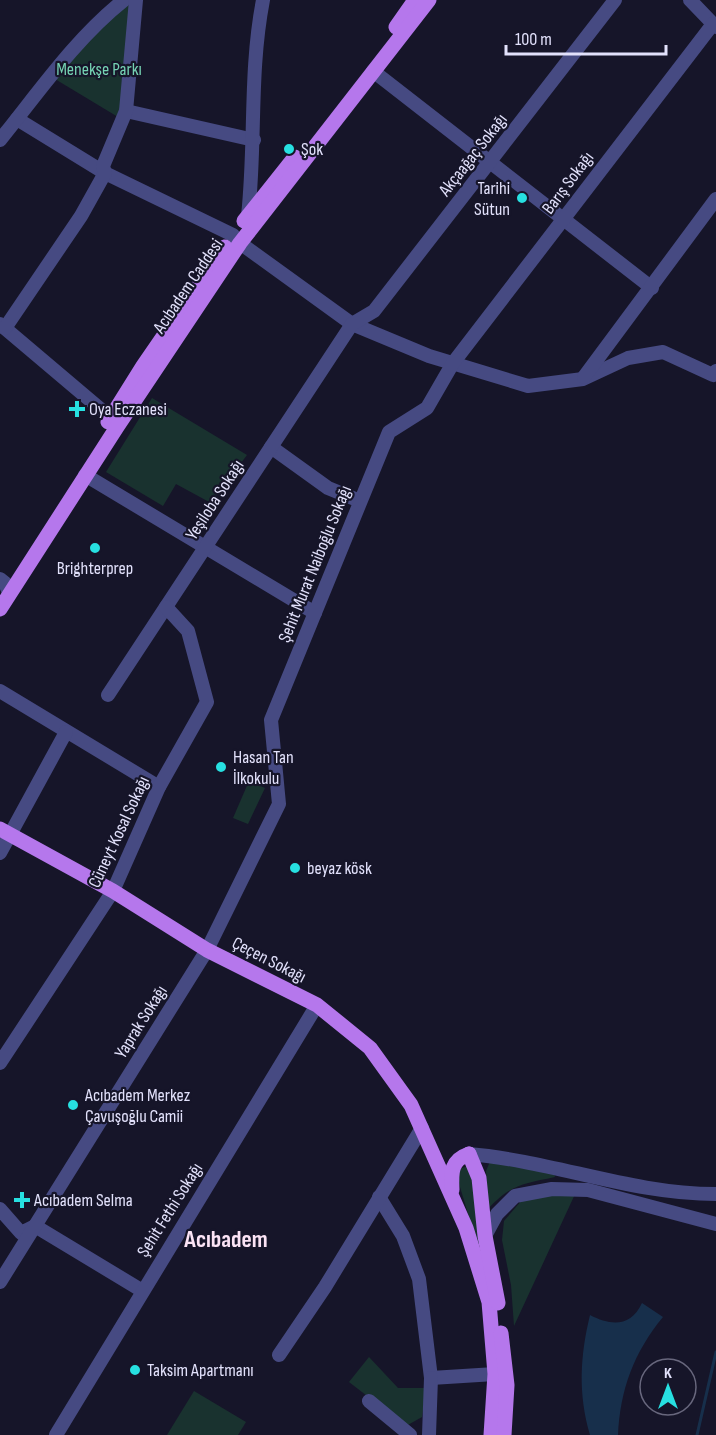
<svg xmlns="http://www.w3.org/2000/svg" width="716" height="1435" font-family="'Sofia Sans Condensed',sans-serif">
<rect width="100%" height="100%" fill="#161529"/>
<g fill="#19322f">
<path d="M136,0L123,120L50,76L109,12Z"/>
<path d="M152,398L247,455L211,503L176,484L163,506L106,472Z"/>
<path d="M249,781L265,788L248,824L233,818Z"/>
<path d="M491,1159L554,1173L555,1177C523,1184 511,1184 488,1209L486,1171Z"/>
<path d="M471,1165L487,1277L457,1177L459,1169Z"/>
<path d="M576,1192L514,1326L511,1285L502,1240L504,1221L522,1200Z"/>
<path d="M369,1357L398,1388H426L422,1417L406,1426L349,1382Z"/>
<path d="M194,1391L246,1422L238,1435H167Z"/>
</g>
<path fill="#172f4b" d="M642,1303L663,1317C634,1352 620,1390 618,1435H590C578,1394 580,1356 590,1315C611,1326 631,1327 642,1303Z"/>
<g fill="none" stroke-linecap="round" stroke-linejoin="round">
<path stroke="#172f4b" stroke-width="3" d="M697,1435L716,1352"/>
<g stroke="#464a82" stroke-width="14">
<path d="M690,0L716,27"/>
<path d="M373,71L652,288"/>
<path d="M126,111L254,140"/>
<path d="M17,119L105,173L233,235L240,243L352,324L429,356L528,386L583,379L628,358L663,352L713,375L716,371"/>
<path d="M0,140C39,92 75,39 124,0"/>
<path d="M248,216C256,142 249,73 263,0"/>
<path d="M0,324L111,418L116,425"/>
<path d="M5,328L81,216L105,173L103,166L126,111L136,0"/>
<path d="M584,377L716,199"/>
<path d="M271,447L328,488L360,501"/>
<path d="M85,475L315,613"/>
<path d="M0,579L5,583L9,593"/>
<path d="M0,691L159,787"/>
<path d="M108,695L352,324L374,311L615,0"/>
<path d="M0,853L66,732"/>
<path d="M0,1063L113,891L159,787L207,702L188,631L166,607"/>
<path d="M469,1154C553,1161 631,1194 716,1194"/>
<path d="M379,1197L403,1236L419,1279L431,1378L495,1374"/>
<path d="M0,1209L21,1233L35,1226L141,1290"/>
<path d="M485,1236L497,1214L515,1196L552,1189L588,1190L716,1224"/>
<path d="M0,1282L207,950L279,804L271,720L389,432L427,408L453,363L713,24"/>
<path d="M279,1355L325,1287L422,1128"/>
<path d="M369,1401L410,1435"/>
<path d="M56,1435L317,1005"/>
<path d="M429,1435L431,1378"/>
</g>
<g stroke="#b577ec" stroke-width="15">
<path d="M396,27L415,0"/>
<path d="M244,221L295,157"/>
<path d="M108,422L143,366L225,247"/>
<path d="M0,609L117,427L240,243L429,0"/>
<path d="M0,829L113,891L207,950L317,1005L370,1048L411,1105L466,1228L489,1302L495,1374L491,1435"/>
<path d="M469,1154L479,1178L485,1236L498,1303"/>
<path d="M452,1190C451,1172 451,1160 469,1154"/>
<path d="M501,1333L507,1385L504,1435"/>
</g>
</g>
<g fill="#27e0e1" stroke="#161529" stroke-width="2">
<circle cx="289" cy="149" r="6"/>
<circle cx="522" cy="198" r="6"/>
<path d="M74 400h6v6h6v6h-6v6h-6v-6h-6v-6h6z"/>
<circle cx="95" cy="548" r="6"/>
<circle cx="221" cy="767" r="6"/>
<circle cx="295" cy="868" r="6"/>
<circle cx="73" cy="1105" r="6"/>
<path d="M19 1191h6v6h6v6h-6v6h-6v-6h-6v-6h6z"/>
<circle cx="135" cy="1370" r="6"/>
</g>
<g text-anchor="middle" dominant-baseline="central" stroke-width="4.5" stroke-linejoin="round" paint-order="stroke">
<g font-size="18" fill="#75d2b3" stroke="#161529">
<text x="99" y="69">Menekşe Parkı</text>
</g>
<g font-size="18" fill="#e2e1fb" stroke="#161529" text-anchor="start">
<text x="301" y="149">Şok</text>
<text x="510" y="188" text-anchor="end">Tarihi<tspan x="510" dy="21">Sütun</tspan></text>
<text x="89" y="409">Oya Eczanesi</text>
<text x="95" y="568" text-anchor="middle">Brighterprep</text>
<text x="233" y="757">Hasan Tan<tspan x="233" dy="21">İlkokulu</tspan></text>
<text x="307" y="868">beyaz kösk</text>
<text x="85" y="1095">Acıbadem Merkez<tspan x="85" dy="21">Çavuşoğlu Camii</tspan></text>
<text x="34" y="1200">Acıbadem Selma</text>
<text x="147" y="1370">Taksim Apartmanı</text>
</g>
<g font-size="18" fill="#e2e1fb" stroke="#161529">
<text transform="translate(473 155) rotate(-52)">Akçaağaç Sokağı</text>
<text transform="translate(568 183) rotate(-53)">Barış Sokağı</text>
<text transform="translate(188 286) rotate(-56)">Acıbadem Caddesi</text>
<text transform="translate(215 500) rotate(-57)">Yeşiloba Sokağı</text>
<text transform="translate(315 564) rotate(-68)">Şehit Murat Naiboğlu Sokağı</text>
<text transform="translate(119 832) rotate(-65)">Cüneyt Kosal Sokağı</text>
<text transform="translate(269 960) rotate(27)">Çeçen Sokağı</text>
<text transform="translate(141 1022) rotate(-58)">Yaprak Sokağı</text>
<text transform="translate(170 1210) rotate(-58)">Şehit Fethi Sokağı</text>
</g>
<g font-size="24" font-weight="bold" fill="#fbe3f5" stroke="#161529">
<text x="226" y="1239">Acıbadem</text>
</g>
</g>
<g transform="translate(668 1387)"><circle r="28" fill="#161529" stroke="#68677d" stroke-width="1.5"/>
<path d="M0-4.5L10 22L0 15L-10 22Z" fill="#27e0e1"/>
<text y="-9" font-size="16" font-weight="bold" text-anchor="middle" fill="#e2e1fb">K</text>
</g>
<path d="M506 45v9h160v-9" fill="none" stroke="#e2e1fb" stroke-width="3"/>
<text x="515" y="45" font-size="18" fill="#e2e1fb" stroke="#161529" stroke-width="4.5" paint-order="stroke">100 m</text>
</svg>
